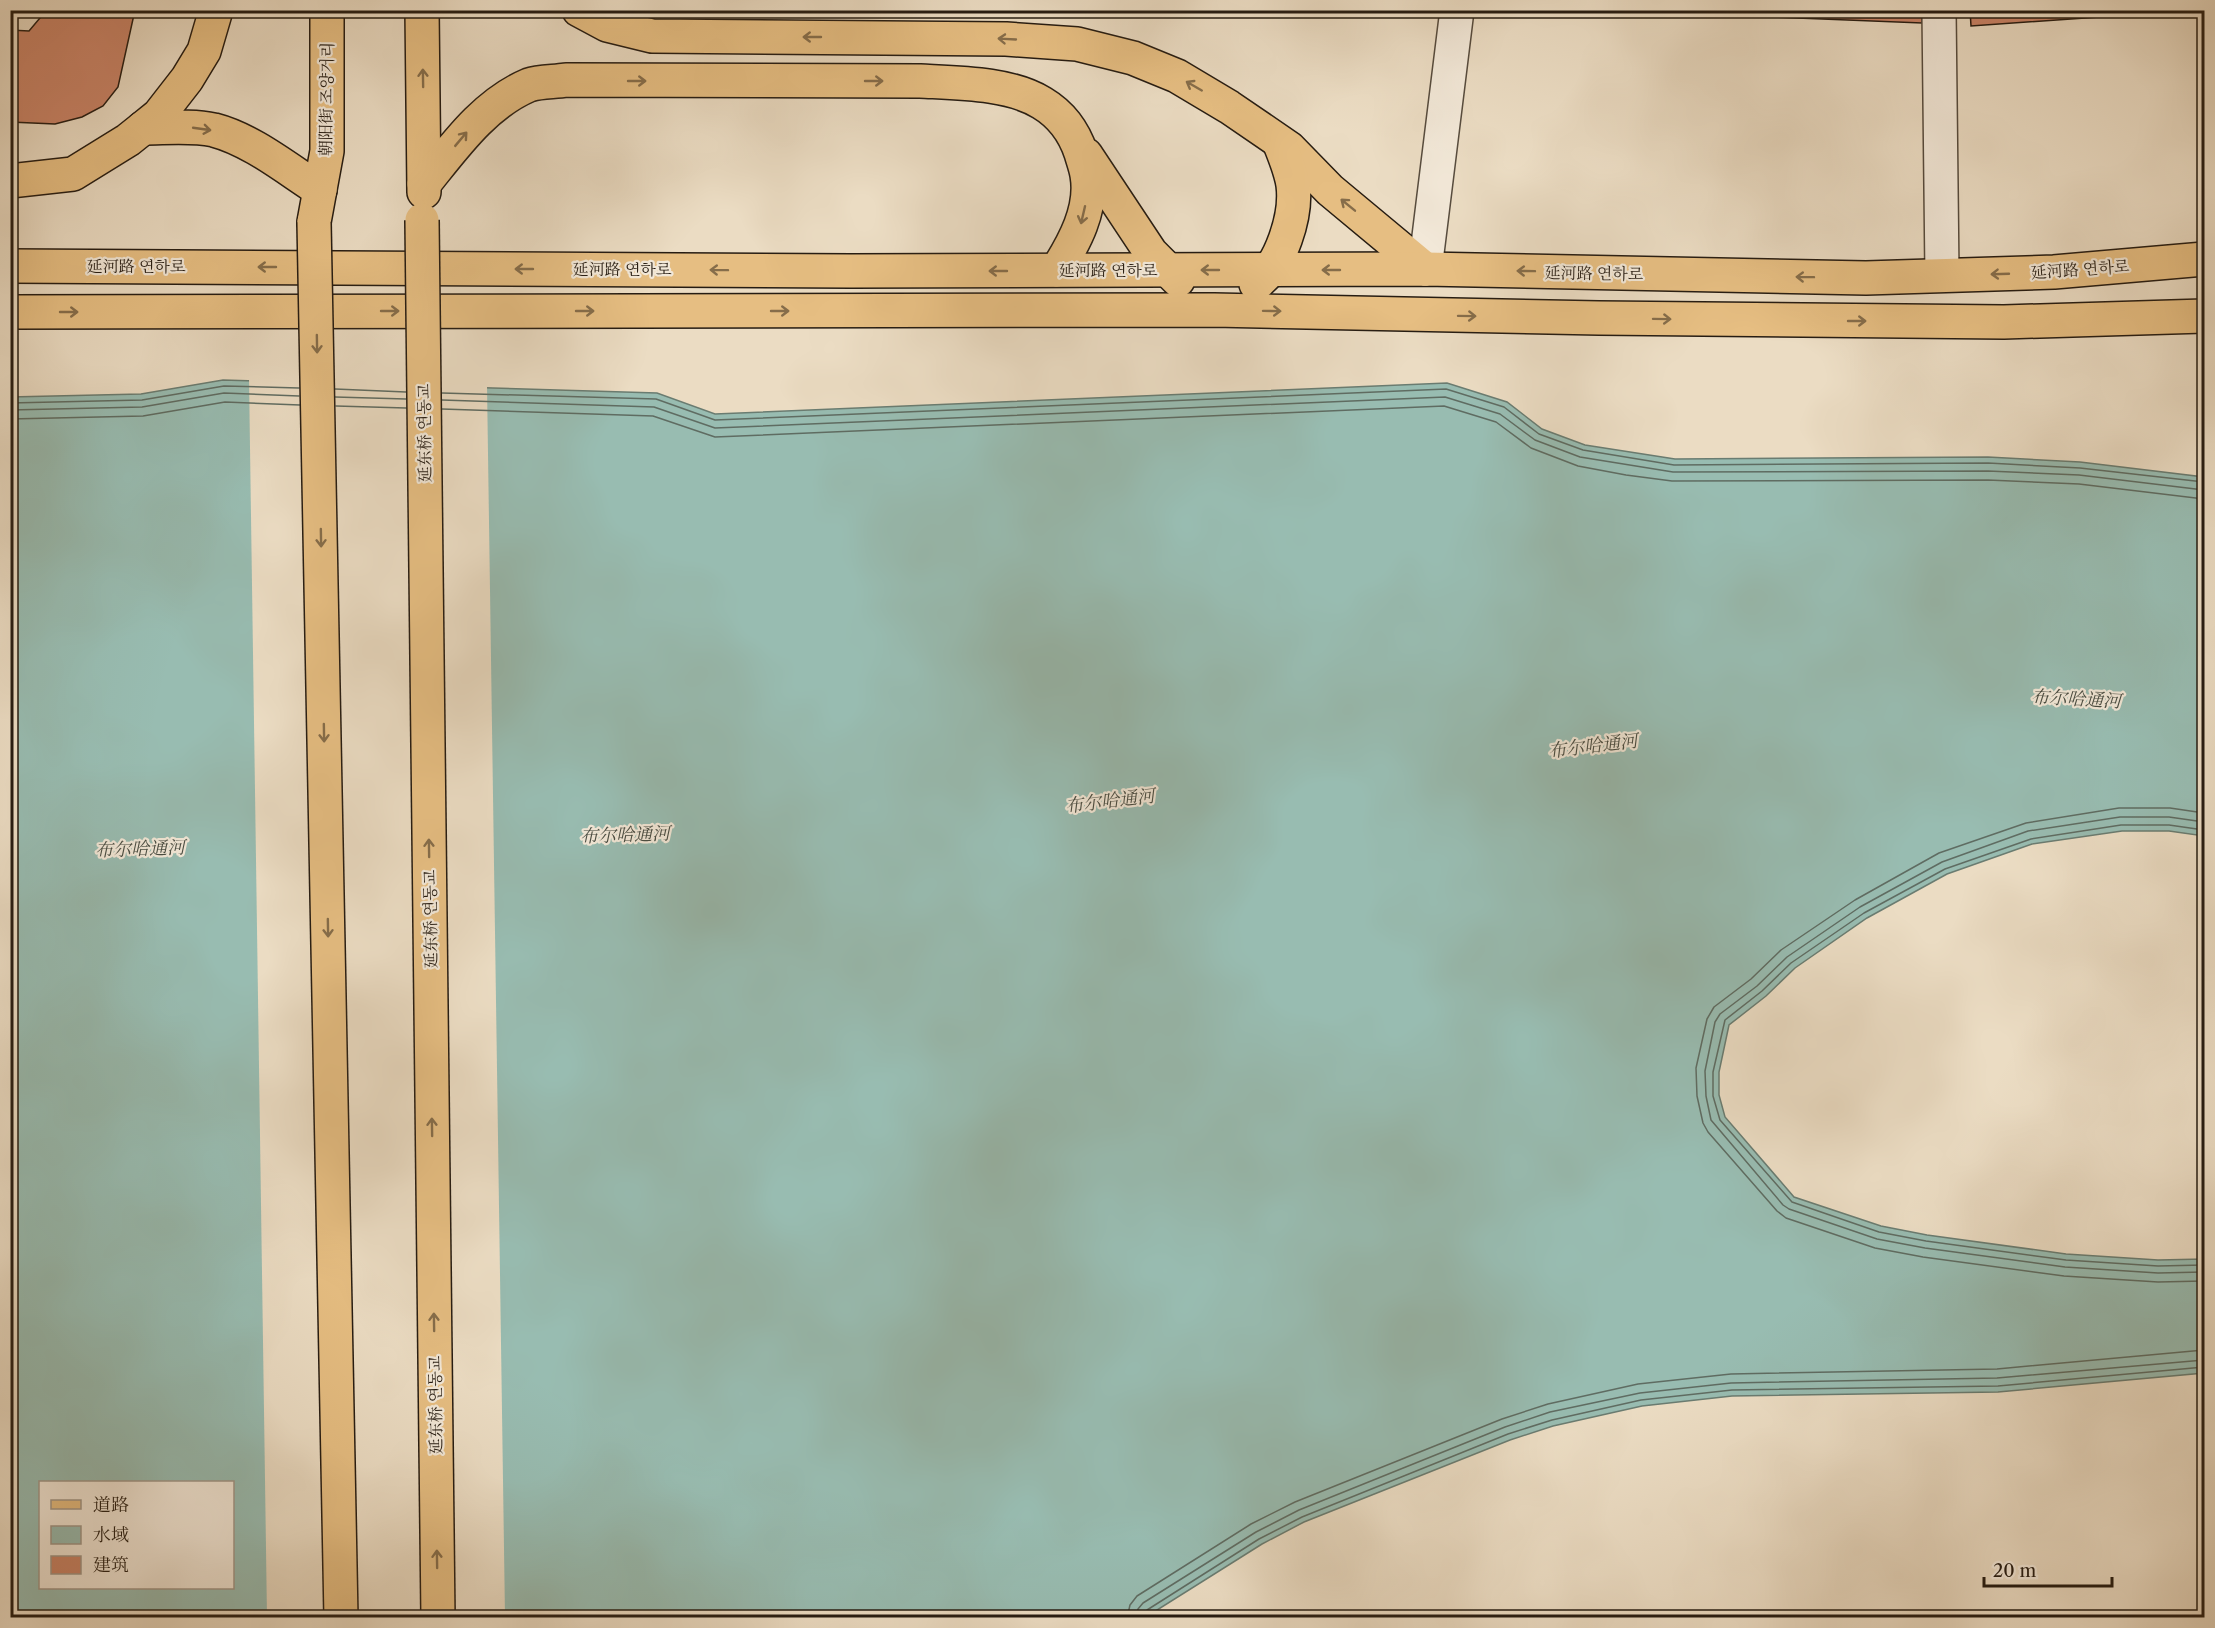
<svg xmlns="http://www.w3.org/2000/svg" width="2215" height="1628" font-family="'Libre Caslon Text','Noto Serif SC','Noto Serif KR',serif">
<rect width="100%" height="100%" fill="#ebdcc3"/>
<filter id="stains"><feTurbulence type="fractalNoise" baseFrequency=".00333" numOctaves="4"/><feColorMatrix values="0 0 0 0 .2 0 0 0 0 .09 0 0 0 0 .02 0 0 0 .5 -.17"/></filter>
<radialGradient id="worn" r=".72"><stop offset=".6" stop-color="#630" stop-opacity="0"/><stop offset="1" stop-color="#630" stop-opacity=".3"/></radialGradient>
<path fill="#98bcb1" stroke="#6a7c71" stroke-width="1.5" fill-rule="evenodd" d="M223,380L657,393L715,414L1447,383L1507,402L1542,429L1585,445L1675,459L1988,457L2080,462L2204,477V836L2169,831H2122L2032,844L1947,874L1867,918L1795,968L1766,996L1729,1025L1719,1072V1095L1725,1117L1794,1197L1881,1226L1927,1235L2066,1254L2158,1260L2204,1259V1373L1998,1392L1732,1396L1642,1406L1553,1426L1510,1440L1304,1522L1262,1544L1146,1617H11L10,397L141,394ZM40,1482H232V1588H40Z"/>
<path fill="#ebdcc3" d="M249,378L487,385L505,1617H267Z"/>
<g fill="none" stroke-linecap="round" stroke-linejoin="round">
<g stroke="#5f6c62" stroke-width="1.5">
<path d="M335,389L406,392"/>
<path d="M442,393L656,399L715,420L1446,389L1504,407L1539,434L1583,450L1674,465L1988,463L2080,468L2204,482"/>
<path d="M335,397L406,399"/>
<path d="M442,400L654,407L715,428L1445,397L1500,414L1535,440L1580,457L1673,472L1988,471L2079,475L2204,490"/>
<path d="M10,403L142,400L224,386L299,388"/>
<path d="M336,406L406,408"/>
<path d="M442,409L653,416L715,437L1444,406L1496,422L1531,448L1578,466L1626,475L1672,481L1988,480L2079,484L2204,499"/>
<path d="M10,410L142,407L224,393L299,396"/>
<path d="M10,419L143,416L225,402L300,405"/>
<path d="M2204,813L2170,808H2119L2026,823L1939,853L1855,900L1781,950L1751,979L1714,1007L1707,1019L1696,1068L1697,1096L1703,1123L1708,1132L1777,1211L1786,1218L1875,1248L1923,1257L2064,1276L2158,1282L2204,1281"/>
<path d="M2204,822L2169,817H2120L2028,831L1942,862L1860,907L1787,957L1757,986L1720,1014L1715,1022L1705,1071L1706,1096L1711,1120L1783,1205L1789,1209L1877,1239L1925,1248L2065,1267L2158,1273L2204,1272"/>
<path d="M2204,830L2169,825H2121L2031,839L1945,869L1864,913L1791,963L1762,991L1725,1020L1713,1072V1096L1720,1120L1792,1202L1879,1232L1926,1241L2066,1260L2158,1266L2204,1265"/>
<path d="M1127,1618L1130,1605L1137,1596L1251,1524L1295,1502L1502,1419L1548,1404L1638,1384L1731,1374L1997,1369L2204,1350"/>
<path d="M1136,1618L1138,1609L1143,1603L1256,1532L1299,1510L1505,1427L1550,1412L1640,1393L1731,1383L1997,1378L2204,1360"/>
<path d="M1144,1618L1147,1610L1259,1539L1302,1517L1508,1434L1552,1420L1641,1400L1732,1390L1998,1386L2204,1367"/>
</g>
</g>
<g fill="#ca8468" stroke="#261c12" stroke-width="1.5">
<path d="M56,10H135L118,87L103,106L82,117L55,124L10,122V30L29,31L45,12H55Z"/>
<path d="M1600,10H1923L1922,23Z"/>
<path d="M1970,10H2199L1971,26Z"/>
</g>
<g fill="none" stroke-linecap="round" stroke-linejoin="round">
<g stroke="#574c3e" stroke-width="36">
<g id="minor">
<path d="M1939,10L1942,275"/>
<path d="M1425,269L1457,10"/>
</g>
</g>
<g stroke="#261c12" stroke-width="36">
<g id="major">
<path d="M422,10L424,192"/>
<path d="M579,10L607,25L652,36L1006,39L1077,44L1133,58L1177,76L1229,107L1289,148L1330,190L1425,269"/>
<path d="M143,128C166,128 191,125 214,130C252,140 287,169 320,190"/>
<path d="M1086,155L1151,253L1178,280"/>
<path d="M10,181L73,174L128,140L143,128L159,115L187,79L204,51L216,10"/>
<path d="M424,184C454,147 484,104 529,85C540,81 555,82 566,80L920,81C958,83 1010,83 1042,103C1062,115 1074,132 1081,153C1083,160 1086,168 1087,175C1093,209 1074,243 1057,270"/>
<path d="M314,222L327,151V10"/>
<path d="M10,266L851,271L1425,269L1866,278L2054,272L2204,259"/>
<path d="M1256,284C1281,265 1297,216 1293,185C1291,171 1285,157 1280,144"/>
<path d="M10,312L1214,310L1599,318L2004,322L2204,316"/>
</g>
</g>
<use href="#minor" stroke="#f2e8d8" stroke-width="33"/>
<use href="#major" stroke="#e6be82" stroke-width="33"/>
<g stroke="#261c12" stroke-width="36" stroke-linecap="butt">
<g id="major-bridge">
<path d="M422,220L438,1618"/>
<path d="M314,222L341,1618"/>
</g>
</g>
<use href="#major-bridge" stroke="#e6be82" stroke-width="33"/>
</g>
<defs><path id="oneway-shaft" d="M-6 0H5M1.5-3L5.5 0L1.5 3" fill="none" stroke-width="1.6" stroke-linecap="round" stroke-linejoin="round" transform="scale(1.5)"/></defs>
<g stroke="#866d4a">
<use href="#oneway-shaft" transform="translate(812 37) rotate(-180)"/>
<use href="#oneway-shaft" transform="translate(1007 39) rotate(-177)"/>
<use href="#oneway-shaft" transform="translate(423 78) rotate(-91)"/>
<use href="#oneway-shaft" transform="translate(637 81)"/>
<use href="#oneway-shaft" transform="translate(874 81)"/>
<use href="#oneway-shaft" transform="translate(1194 86) rotate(-150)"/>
<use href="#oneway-shaft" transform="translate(202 129) rotate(8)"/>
<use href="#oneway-shaft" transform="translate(461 139) rotate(-50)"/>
<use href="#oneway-shaft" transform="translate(1348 205) rotate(-141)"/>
<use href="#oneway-shaft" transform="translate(1083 215) rotate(103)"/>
<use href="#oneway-shaft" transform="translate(267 267) rotate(-180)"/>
<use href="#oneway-shaft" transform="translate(524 269) rotate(-180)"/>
<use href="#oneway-shaft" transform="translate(719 270) rotate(-179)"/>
<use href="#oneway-shaft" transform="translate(1210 270) rotate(-180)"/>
<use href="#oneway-shaft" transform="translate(1331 270) rotate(180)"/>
<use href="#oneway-shaft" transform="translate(998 271) rotate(180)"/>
<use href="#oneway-shaft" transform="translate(1526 271) rotate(-179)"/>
<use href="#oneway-shaft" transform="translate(2000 274) rotate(178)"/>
<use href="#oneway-shaft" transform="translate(1805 277) rotate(-179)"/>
<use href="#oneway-shaft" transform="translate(390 311)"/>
<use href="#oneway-shaft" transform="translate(585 311)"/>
<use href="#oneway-shaft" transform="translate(780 311)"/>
<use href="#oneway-shaft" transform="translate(1272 311) rotate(1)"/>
<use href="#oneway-shaft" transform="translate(69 312)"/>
<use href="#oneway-shaft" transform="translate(1467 316) rotate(1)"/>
<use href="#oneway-shaft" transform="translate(1662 319) rotate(1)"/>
<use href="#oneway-shaft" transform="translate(1857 321)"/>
<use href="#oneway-shaft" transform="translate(317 344) rotate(89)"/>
<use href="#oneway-shaft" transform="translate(321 538) rotate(89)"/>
<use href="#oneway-shaft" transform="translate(324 733) rotate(89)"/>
<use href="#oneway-shaft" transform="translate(429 848) rotate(-91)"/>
<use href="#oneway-shaft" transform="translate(328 928) rotate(89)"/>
<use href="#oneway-shaft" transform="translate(432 1127) rotate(-91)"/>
<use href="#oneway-shaft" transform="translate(434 1322) rotate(-91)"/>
<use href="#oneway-shaft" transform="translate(437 1559) rotate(-91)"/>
</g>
<g text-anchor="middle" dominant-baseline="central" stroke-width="4.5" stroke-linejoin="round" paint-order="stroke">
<g font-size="16" fill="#261c12" stroke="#f2e8d8">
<text transform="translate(326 99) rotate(-89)">朝阳街 조양거리</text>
<text x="136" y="266">延河路 연하로</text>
<text x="622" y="269">延河路 연하로</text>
<text transform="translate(2080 269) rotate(-4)">延河路 연하로</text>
<text x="1108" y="270">延河路 연하로</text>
<text transform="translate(1594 273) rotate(1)">延河路 연하로</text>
<text transform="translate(424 433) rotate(-91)">延东桥 연동교</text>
<text transform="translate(430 919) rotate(-91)">延东桥 연동교</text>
<text transform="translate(435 1405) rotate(-91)">延东桥 연동교</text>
</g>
<g font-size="18" font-style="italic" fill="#484c42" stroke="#f2e8d8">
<text transform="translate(2076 699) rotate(3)">布尔哈通河</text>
<text transform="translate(1593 746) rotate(-7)">布尔哈通河</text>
<text transform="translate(1110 801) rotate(-7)">布尔哈通河</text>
<text transform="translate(625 835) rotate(-2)">布尔哈通河</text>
<text transform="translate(140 849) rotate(-2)">布尔哈通河</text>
</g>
</g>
<rect width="2215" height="1628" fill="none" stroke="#ebdcc3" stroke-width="36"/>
<rect x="12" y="12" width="2191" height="1604" fill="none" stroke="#261c12" stroke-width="3"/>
<rect x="18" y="18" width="2179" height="1592" fill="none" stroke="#261c12" stroke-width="1.5"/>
<rect x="39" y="1481" width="195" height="108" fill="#f2e8d8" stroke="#a09689" stroke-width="1.5"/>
<rect x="51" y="1500" width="30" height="9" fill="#e6be82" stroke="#a09689" stroke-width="1.5"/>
<text x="93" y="1511" font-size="18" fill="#261c12">道路</text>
<rect x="51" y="1526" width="30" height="18" fill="#98bcb1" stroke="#a09689" stroke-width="1.5"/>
<text x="93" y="1541" font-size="18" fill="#261c12">水域</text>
<rect x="51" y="1556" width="30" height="18" fill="#ca8468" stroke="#a09689" stroke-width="1.5"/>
<text x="93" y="1571" font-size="18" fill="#261c12">建筑</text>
<path d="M1984 1577v9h128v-9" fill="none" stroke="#261c12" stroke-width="3"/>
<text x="1993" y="1577" font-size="18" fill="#261c12" stroke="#f2e8d8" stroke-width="4.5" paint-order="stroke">20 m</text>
<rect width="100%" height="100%" filter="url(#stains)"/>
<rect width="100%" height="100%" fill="url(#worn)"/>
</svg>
